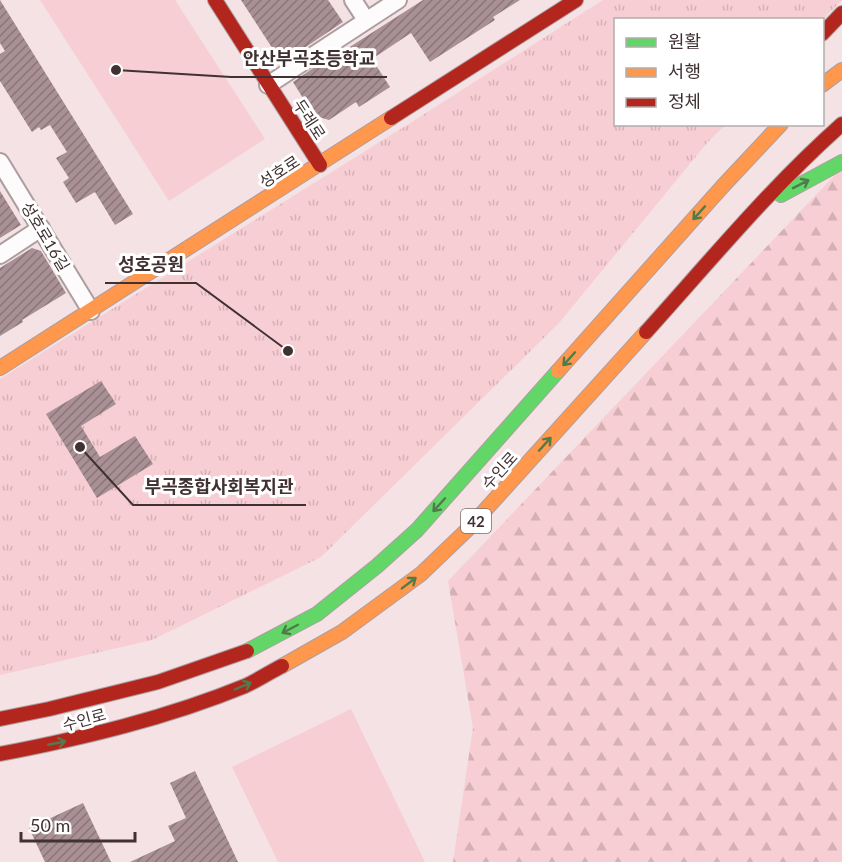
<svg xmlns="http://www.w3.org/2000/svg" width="842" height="862" font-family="Lato,'Noto Sans KR',sans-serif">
<defs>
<pattern id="grass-tufts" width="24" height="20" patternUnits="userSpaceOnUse" patternTransform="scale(1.5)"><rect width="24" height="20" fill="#f7ced4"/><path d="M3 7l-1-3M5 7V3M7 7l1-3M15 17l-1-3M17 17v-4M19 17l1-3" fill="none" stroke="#d5b1b6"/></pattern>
<pattern id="forest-firs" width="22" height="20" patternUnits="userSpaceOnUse" patternTransform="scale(1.5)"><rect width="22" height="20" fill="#f7ced4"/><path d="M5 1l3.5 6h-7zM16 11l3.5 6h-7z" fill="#d5b1b6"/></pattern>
<pattern id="building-hatch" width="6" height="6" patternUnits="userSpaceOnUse" patternTransform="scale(1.5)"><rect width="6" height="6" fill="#a89095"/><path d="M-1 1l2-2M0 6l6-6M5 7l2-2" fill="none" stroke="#8a767a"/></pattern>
</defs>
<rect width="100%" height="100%" fill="#f4e2e5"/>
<path fill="url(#grass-tufts)" d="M603,0H842L822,20H616V124L725,125L707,143L559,323L321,557L152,640L0,675V379L415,120Z"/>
<path fill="url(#forest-firs)" d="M842,172V862H453L473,728L448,581L836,174Z"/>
<g fill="#f7ced4">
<path d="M40,0H175L265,139L169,201Z"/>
<path d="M351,709L425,862H278L232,767Z"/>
</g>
<g fill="url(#building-hatch)">
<path d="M0,0L133,214L115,225L95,192L76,203L63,182L69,178L56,158L67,152L50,125L41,130L39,127L32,132L0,81V54L5,51L0,43Z"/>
<path d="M241,0H328L343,22L282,63Z"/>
<path d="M423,0H520L493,17L495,20L430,62L411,33L372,59L390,87L359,107L356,102L329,120L319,117L309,102L306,103L293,82L319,64L320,66Z"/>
<path d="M0,191L21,225L0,238Z"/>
<path d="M32,248L41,251L66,293L22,320L23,322L0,336V268Z"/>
<path d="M101,381L116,404L81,426L100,457L135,436L153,464L97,498L46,414Z"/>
<path d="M195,771L238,862H130L175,841L168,826L186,818L170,783Z"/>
<path d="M83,803L111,862H45L29,828Z"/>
</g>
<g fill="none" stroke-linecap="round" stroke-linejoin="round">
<g stroke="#ac9ea0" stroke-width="20">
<g id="street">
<path d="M353,0L366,20"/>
<path d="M268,85L398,0"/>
<path d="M0,162L91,311"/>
<path d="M0,255L41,228"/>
</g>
</g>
<g stroke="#ac9ea0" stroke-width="16">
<g id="fast">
<path d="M781,195L842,162"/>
<path d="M247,651L317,614L377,566L417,530L558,371"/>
</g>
</g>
<g stroke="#ac9ea0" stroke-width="16">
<g id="slow">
<path d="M822,85L842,70"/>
<path d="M0,368L391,118"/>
<path d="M558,371L722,187L781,124"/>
<path d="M282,666L342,632L421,574L468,529L646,332"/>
</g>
</g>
<g stroke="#ac9ea0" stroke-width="16">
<g id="jam">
<path d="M215,0L320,165"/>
<path d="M822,34L842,13"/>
<path d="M391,118L576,0"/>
<path d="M646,332C710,261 771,187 842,124"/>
<path d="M0,719L49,709L158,682L247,651"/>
<path d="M0,754C83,738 167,718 245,686C258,680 270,672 282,666"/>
</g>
</g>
<use href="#street" stroke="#fdfbfb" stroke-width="16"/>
<use href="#fast" stroke="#63d668" stroke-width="14"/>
<use href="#slow" stroke="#ff974d" stroke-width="14"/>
<use href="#jam" stroke="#b3261e" stroke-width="14"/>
</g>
<defs><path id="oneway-shaft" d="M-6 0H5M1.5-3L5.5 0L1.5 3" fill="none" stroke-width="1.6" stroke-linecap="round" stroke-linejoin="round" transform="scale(1.5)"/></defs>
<g stroke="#507b4b">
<use href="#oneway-shaft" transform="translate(801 184) rotate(-27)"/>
<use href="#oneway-shaft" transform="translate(699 213) rotate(132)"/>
<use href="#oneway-shaft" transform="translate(569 359) rotate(132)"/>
<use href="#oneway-shaft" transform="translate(545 444) rotate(-48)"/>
<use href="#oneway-shaft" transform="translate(439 505) rotate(132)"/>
<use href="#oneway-shaft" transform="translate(409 583) rotate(-37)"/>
<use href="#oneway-shaft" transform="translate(290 629) rotate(152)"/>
<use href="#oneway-shaft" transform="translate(243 686) rotate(-23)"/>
<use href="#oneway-shaft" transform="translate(57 743) rotate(-11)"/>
</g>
<g text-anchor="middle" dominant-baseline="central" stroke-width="6" stroke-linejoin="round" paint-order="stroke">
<rect fill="#fff" stroke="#796f70" stroke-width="1.5" x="461" y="509" width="30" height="24" rx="4.5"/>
<g font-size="15" font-weight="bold" fill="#403133">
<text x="476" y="521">42</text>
</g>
<g font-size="16" fill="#403133" stroke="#fff">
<text transform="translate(310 119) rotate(57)">두레로</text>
<text transform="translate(279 171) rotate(-33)">성호로</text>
<text transform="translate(46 236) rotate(59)">성호로16길</text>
<text transform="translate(499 470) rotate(-48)">수인로</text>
<text transform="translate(84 719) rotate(-15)">수인로</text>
</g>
</g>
<path fill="none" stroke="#403133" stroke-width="2" d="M116 70L231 77H387M288 351L196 283H105M80 447L133 505H306"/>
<g fill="#403133" stroke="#fff" stroke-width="2">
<circle cx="116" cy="70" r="6"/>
<circle cx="288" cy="351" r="6"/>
<circle cx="80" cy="447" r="6"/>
</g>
<g font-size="18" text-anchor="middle" font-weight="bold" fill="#403133" stroke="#fff" stroke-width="6" stroke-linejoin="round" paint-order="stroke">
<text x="309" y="65">안산부곡초등학교</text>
<text x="151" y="271">성호공원</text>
<text x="219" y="493">부곡종합사회복지관</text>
</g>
<rect x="614" y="18" width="210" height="108" fill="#ffffff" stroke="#b3adad" stroke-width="1.5"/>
<rect x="626" y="38" width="30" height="9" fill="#63d668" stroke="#b3adad" stroke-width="1.5"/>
<text x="668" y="48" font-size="18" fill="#403133">원활</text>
<rect x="626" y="68" width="30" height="9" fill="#ff974d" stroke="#b3adad" stroke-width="1.5"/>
<text x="668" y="78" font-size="18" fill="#403133">서행</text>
<rect x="626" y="98" width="30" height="9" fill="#b3261e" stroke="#b3adad" stroke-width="1.5"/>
<text x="668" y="108" font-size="18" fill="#403133">정체</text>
<path d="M21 832v9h114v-9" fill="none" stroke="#403133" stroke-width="3"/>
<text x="30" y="832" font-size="18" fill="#403133" stroke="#ffffff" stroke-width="4.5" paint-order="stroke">50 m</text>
</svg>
